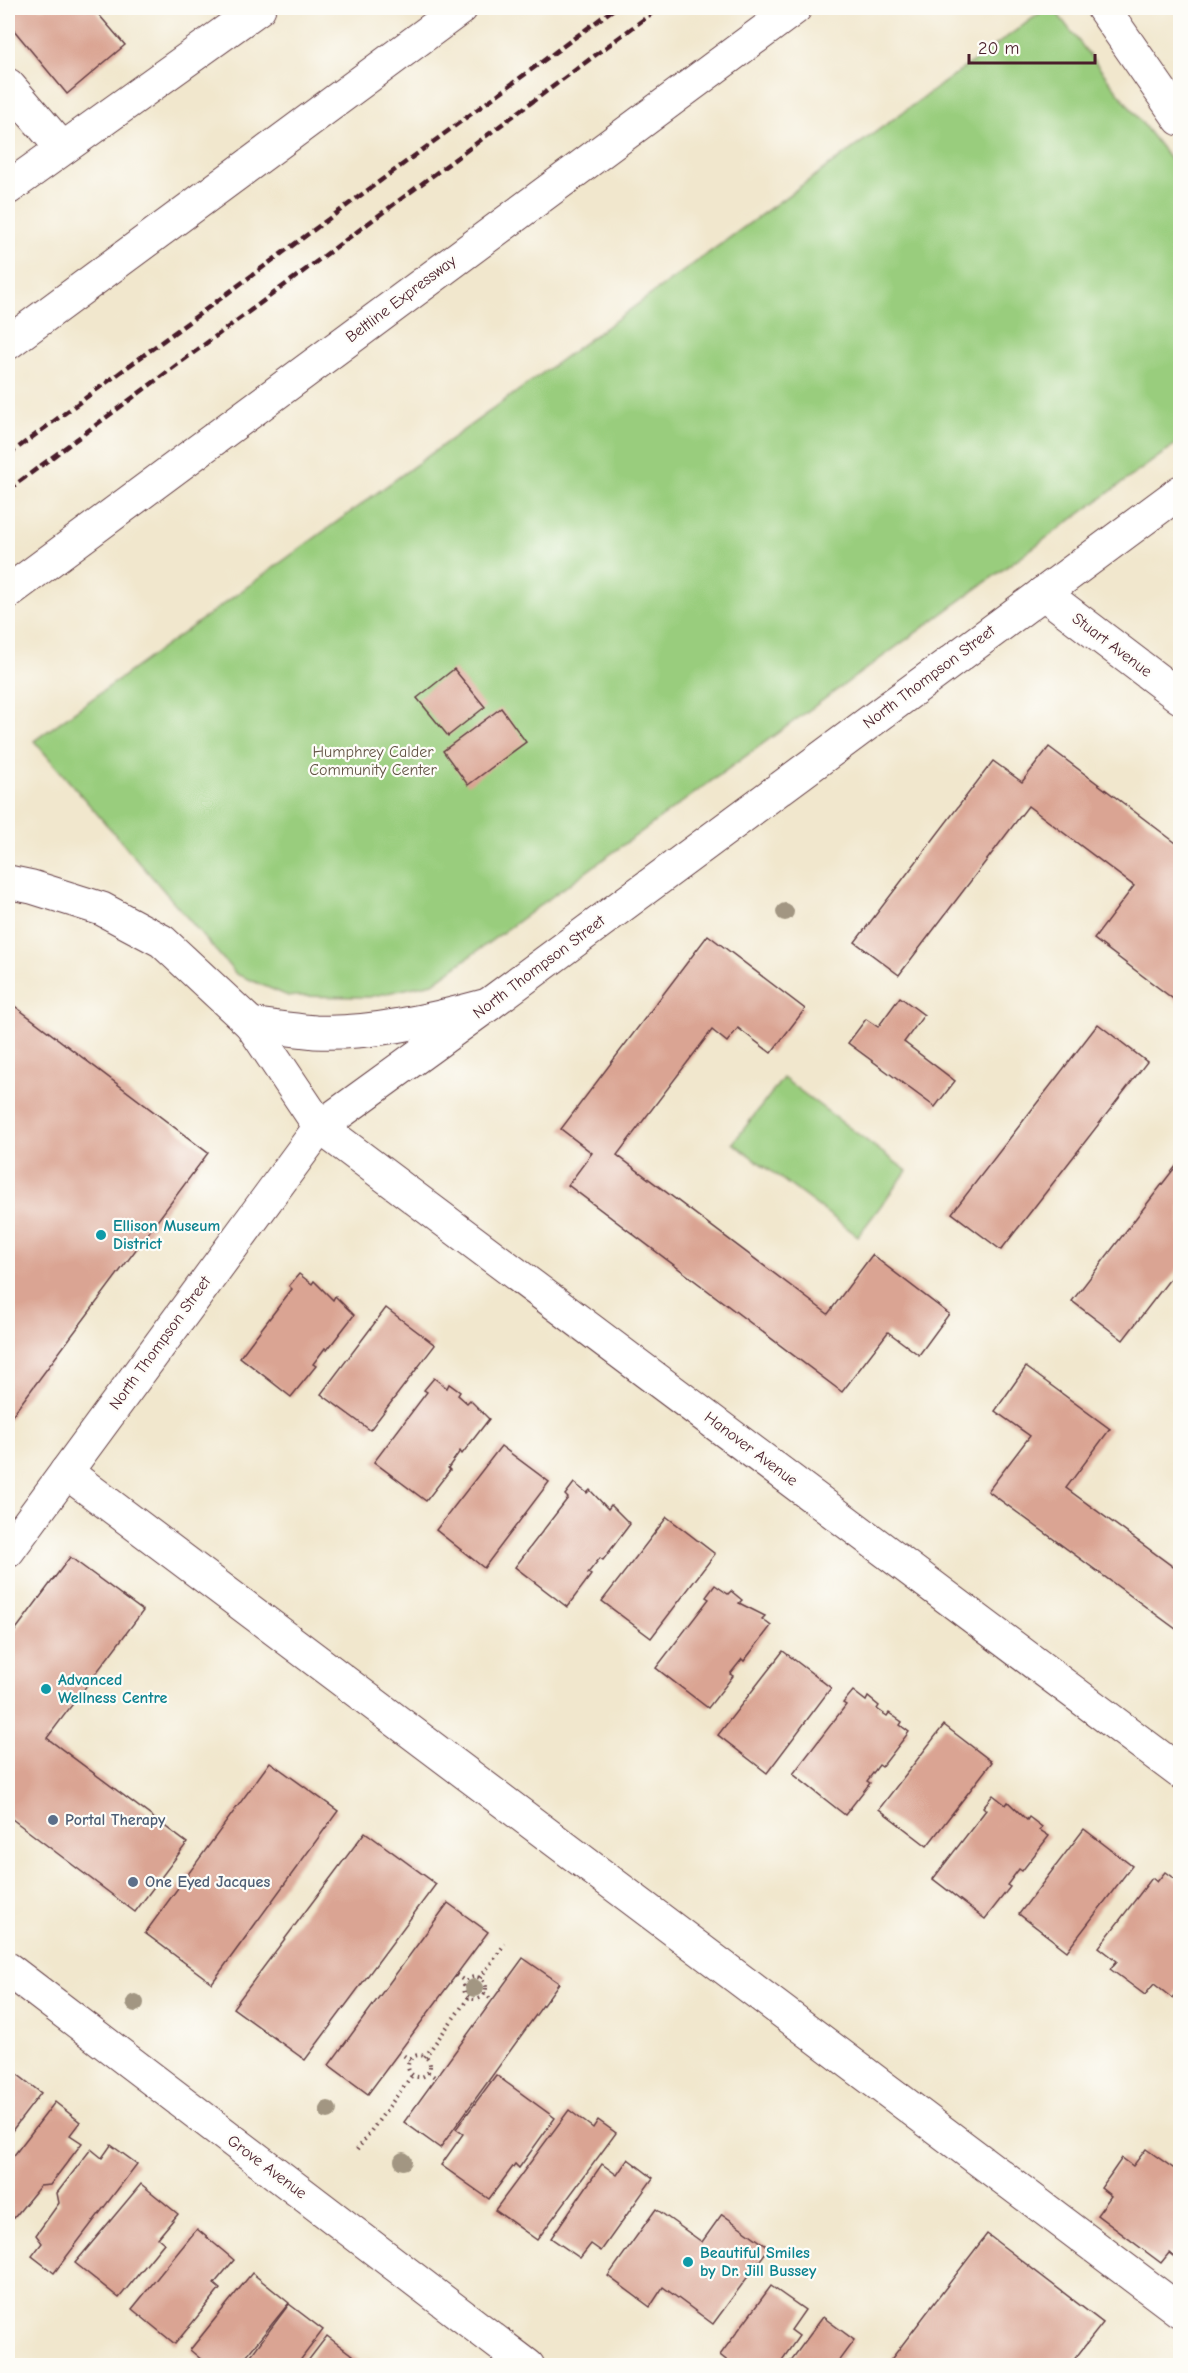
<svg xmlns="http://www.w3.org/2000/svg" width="1188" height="2373" font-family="'Comic Neue',sans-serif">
<rect width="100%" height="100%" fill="#fdfcf7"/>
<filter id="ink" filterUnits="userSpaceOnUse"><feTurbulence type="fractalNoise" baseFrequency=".0167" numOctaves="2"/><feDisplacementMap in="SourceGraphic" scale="12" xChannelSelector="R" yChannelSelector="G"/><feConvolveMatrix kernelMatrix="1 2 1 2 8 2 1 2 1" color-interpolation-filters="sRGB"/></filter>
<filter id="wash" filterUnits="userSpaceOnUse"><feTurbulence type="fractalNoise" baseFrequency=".008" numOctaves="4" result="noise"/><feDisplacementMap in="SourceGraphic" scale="24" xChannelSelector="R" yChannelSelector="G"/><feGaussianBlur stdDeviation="1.35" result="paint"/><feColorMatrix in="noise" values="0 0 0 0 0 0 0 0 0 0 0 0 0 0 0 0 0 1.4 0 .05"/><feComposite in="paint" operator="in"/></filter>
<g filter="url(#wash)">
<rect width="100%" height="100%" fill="#f1e7cd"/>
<g fill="#99cd7d" stroke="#727654" stroke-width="1.5">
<path d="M1047,8H1053L1180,172V441L433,983L369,997L288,996L236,974L34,741Z"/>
<path d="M783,1078L907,1171L858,1236L733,1143Z"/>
</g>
<g id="blocks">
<g fill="#daa493">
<path d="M8,8H93L125,45L67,94L8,23Z"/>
<path d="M454,669L485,707L448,736L417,698Z"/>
<path d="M501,708L526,742L468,785L443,751Z"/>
<path d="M1049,747L1180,846V1004L1094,939L1134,886L1028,806L899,975L855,942L993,761L1022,782Z"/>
<path d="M708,935L805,1009L771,1053L738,1028L727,1042L712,1030L617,1155L828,1314L872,1255L949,1314L919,1355L888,1332L842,1392L568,1185L592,1153L561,1129Z"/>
<path d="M900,997L924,1015L904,1042L955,1081L935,1107L848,1043L866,1019L878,1027Z"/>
<path d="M8,1001L208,1153L8,1421Z"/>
<path d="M1098,1024L1147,1062L1001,1250L952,1213Z"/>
<path d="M1180,1161V1266L1123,1340L1072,1301Z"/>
<path d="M299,1274L312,1284L314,1281L333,1300L335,1296L354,1315L327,1350L325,1348L313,1364L316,1366L291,1397L240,1357L292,1289L289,1286Z"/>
<path d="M386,1308L435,1345L370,1430L321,1394Z"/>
<path d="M1026,1367L1110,1429L1066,1488L1180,1572V1632L988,1491L1030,1436L995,1411Z"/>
<path d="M434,1378L447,1388L449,1384L460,1392L458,1395L467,1403L470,1400L489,1419L462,1454L460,1451L448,1468L450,1470L426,1501L374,1462L427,1392L424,1390Z"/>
<path d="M501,1446L549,1482L484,1568L436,1530Z"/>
<path d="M574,1483L587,1493L590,1490L608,1509L611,1505L630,1524L603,1560L600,1558L588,1573L591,1575L567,1607L515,1567L568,1498L565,1495Z"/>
<path d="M667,1517L715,1554L651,1638L602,1601Z"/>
<path d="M70,1557L143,1611L47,1738L187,1843L135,1912L8,1816V1640Z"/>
<path d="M715,1585L728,1594L731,1591L742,1600L739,1603L765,1616L762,1619L771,1626L744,1661L742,1659L730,1674L733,1676L708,1708L656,1668L709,1599L706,1597Z"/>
<path d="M783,1651L831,1688L767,1773L718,1735Z"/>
<path d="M853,1691L866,1701L868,1697L879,1706L877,1709L887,1716L889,1713L902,1722L900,1725L909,1732L882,1767L879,1765L867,1781L870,1783L845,1815L793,1774L846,1705L843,1703Z"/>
<path d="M944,1725L992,1762L927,1846L879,1809Z"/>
<path d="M270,1762L338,1811L212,1983L145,1933Z"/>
<path d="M993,1795L1006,1805L1008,1802L1027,1820L1029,1817L1042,1827L1040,1830L1049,1836L1022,1871L1019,1869L1007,1885L1010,1887L985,1919L933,1879L986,1810L983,1807Z"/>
<path d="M1084,1829L1132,1866L1067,1951L1019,1914Z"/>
<path d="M365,1832L436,1884L305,2060L233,2008Z"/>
<path d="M1165,1872L1180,1883V1987L1172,1998L1154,1984L1145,1995L1110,1969L1117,1961L1099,1947L1152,1878L1157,1882Z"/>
<path d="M448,1903L488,1932L368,2094L329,2065Z"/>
<path d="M523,1958L559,1983L440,2148L404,2122Z"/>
<path d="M13,2071L41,2093L8,2136V2079Z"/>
<path d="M496,2075L555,2118L519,2168L515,2164L489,2199L441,2165L463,2134L456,2129Z"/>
<path d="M55,2102L80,2122L70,2135L82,2143L50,2185L40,2186L14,2218L8,2216V2163Z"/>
<path d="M569,2110L593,2128L598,2120L616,2133L537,2240L495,2210Z"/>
<path d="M111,2145L137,2164L54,2273L32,2256L42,2243L36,2235L59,2203L57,2193L91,2149L102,2158Z"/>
<path d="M1146,2149L1180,2173V2261L1169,2253L1161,2263L1097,2215L1111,2196L1101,2188L1111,2174L1122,2158L1133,2166Z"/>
<path d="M628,2159L653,2178L601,2251L591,2244L580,2258L551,2238L602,2164L617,2175Z"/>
<path d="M141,2184L178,2214L158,2238L164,2243L119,2298L75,2263Z"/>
<path d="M656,2209L702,2242L722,2214L769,2248L713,2324L663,2287L650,2307L608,2276Z"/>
<path d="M197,2229L234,2260L214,2284L220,2289L175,2344L132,2309Z"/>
<path d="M987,2234L1103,2323L1069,2366H886Z"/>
<path d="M252,2273L289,2303L238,2366H209L190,2350Z"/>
<path d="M771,2286L805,2310L791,2330L799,2336L778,2366H734L720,2355Z"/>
<path d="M289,2304L323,2330L296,2366H243Z"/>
<path d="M823,2317L854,2340L837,2363L841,2366H787Z"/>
<path d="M327,2336L361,2362L358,2366H304Z"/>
<path d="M369,2359L378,2366H364Z"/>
</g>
</g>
</g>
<g filter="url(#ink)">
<use href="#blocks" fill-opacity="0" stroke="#633d43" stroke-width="1.5"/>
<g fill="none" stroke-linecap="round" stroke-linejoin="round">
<g stroke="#633d43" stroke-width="35">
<g id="minor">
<path d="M1103,8L1180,119"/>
<path d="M8,85L62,148"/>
<path d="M8,188L259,8"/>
<path d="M1043,593L1180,697"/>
<path d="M320,1127L1180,1772"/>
<path d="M66,1472L1180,2311"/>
</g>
</g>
<g stroke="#633d43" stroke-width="35">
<g id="major">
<path d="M8,1551L320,1127L488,1005L1180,492"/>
<path d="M8,1969L528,2366"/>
</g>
</g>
<g stroke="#633d43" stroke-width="35">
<g id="highway">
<path d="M8,343L461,8"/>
<path d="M8,592L795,8"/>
<path d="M8,882L32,887L102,909L162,941L251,1024L320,1127"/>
<path d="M251,1024C272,1027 293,1030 315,1032C368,1035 437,1019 488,1005"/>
</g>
</g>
<g stroke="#633d43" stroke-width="4" stroke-dasharray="1.5 4.5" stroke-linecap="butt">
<path d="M456,1975L466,1982"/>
<circle cx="475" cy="1988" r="11"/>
<path d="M480,1978L505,1944"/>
<path d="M484,1993L492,2000"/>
<path d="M399,2052L410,2060"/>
<circle cx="419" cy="2066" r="11"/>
<path d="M425,2057L469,1997"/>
<path d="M428,2072L436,2078"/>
<path d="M357,2150L413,2074"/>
</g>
<use href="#minor" stroke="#fff" stroke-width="33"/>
<use href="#major" stroke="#fff" stroke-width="33"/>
<use href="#highway" stroke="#fff" stroke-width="33"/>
<g stroke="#4a1f2b" stroke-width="4.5" stroke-dasharray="9 4.5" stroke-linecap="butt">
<path d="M8,455L615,8"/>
<path d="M8,490L659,8"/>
</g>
</g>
<g fill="#a29682">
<circle cx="785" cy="912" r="9"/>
<circle cx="474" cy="1988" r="9"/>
<circle cx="135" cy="2003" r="9"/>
<circle cx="328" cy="2110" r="9"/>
<circle cx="403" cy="2161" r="9"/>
</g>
</g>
<g fill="#0f9aa8" stroke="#fdfcf7" stroke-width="2">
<circle cx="101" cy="1235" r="6"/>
<circle cx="46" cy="1689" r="6"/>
<circle cx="688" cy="2262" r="6"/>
</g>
<g fill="#5c6f8a" stroke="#fdfcf7" stroke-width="2">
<circle cx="53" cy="1820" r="6"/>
<circle cx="133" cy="1882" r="6"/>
</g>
<g text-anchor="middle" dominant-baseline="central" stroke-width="4.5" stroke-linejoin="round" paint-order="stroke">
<g font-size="16" fill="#4a1f2b" stroke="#fdfcf7">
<text transform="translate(401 299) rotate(-37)">Beltline Expressway</text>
<text transform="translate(1112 645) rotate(37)">Stuart Avenue</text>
<text transform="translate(929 677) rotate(-37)">North Thompson Street</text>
<text transform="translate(539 967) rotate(-37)">North Thompson Street</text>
<text transform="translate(160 1343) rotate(-54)">North Thompson Street</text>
<text transform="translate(751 1449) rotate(37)">Hanover Avenue</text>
<text transform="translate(267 2167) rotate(37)">Grove Avenue</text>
</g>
<g font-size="16" fill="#625344" stroke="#fdfcf7">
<text x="373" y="752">Humphrey Calder<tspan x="373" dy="18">Community Center</tspan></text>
</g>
<g font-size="16" font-weight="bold" fill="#0d838f" stroke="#fdfcf7" text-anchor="start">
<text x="113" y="1226">Ellison Museum<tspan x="113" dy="18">District</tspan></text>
<text x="58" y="1680">Advanced<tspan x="58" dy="18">Wellness Centre</tspan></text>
<text x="700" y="2253">Beautiful Smiles<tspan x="700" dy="18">by Dr. Jill Bussey</tspan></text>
</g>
<g font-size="16" font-weight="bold" fill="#4e5e75" stroke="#fdfcf7" text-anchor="start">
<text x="65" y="1820">Portal Therapy</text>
<text x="145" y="1882">One Eyed Jacques</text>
</g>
</g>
<rect width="1188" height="2373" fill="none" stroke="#fdfcf7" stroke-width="30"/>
<path d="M969 54v9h126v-9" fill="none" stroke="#4a1f2b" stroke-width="3"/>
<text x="978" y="54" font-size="18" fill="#4a1f2b" stroke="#fdfcf7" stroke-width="4.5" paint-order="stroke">20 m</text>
</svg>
